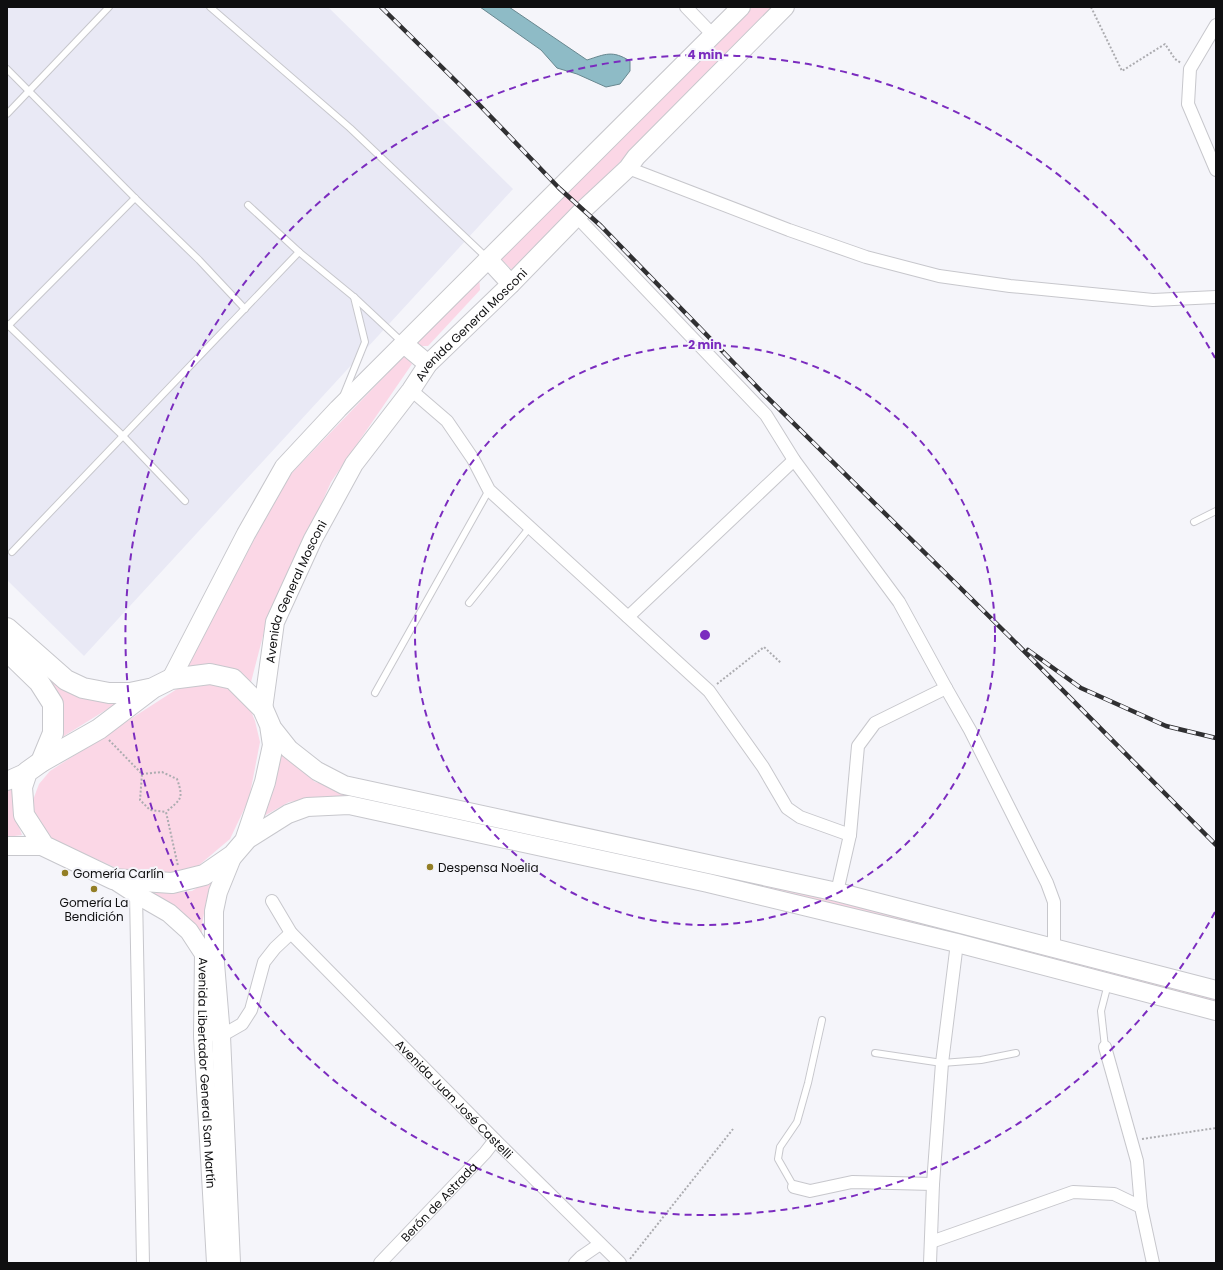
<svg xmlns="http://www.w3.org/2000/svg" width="1223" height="1270" font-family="Poppins,sans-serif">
<rect width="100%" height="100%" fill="#f5f5fa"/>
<path fill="#e9e9f5" d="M7,7H328L513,189L84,656L7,580Z"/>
<g fill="#fbd7e6">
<path d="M752,7H772L513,271L500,258Z"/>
<path d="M479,275L480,290L428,346H414Z"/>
<path d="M405,355L412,364L331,482L264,632L250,686L222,668L187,666L286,479Z"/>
<path d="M7,635L51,675L122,700L56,741L60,709L7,644Z"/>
<path d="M208,683L229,687L249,706L255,721L260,742L249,799L230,839L198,866L163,876L116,868L47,837L38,822L34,810L33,800L39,784L50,771L177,689Z"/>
<path d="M279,748L315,782L743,873L1216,997V1004L743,883L332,796L289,802L264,816L276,774Z"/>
<path d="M15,780L13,811L22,835L7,837V786Z"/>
<path d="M221,872L207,898L202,924V941L143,893H162L192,891Z"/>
</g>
<path fill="#8ebbc6" stroke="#68878f" d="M480,7H509L587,60C606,54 612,50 630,61V71L620,84L606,87L577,74L557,68L541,50Z"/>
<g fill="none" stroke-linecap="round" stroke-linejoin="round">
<g stroke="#c7c7cc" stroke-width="8">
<g id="lane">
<path d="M210,7L350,128L487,258"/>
<path d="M7,69L135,198L199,260L245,309"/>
<path d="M7,114L109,7"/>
<path d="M248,205L299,252L354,297L402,342"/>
<path d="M7,324L123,436L185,501"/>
<path d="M7,327L135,198"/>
<path d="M344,394L365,342L354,297"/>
<path d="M1194,522L1216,511"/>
<path d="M12,552L299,252"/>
<path d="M469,603L530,527"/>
<path d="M375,693L489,490"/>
<path d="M1105,1047L1101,1011L1108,984"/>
<path d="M875,1053L942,1063L981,1060L1016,1053"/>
<path d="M794,1187L778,1159L780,1147L797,1122L808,1083L822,1020"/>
</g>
</g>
<g stroke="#c7c7cc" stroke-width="14">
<g id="street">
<path d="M686,7L713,35"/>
<path d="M1216,25L1190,69L1188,104L1216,170"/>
<path d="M628,168L789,230L866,257L939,276L1010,286L1153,300L1216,297"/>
<path d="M577,217L766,415L794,460L899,602L946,688L970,730L1047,883L1054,902V948"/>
<path d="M411,390L447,421L473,459L489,490L709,691L763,767L787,808L800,817L850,835"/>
<path d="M628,617L794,460"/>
<path d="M837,892L850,835L858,746L875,723L946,688"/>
<path d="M136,894L143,1263"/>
<path id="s1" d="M272,901L291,933L495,1140L620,1263"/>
<path d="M216,1036H221L242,1024L251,1010L264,962L275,948L291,933"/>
<path d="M1105,1047L1137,1161L1141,1207"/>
<path d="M794,1187L810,1191L852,1182L933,1184"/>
<path d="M931,1242L1073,1192L1114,1194L1141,1207L1153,1263"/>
<path id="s2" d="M380,1263L485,1153L495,1140"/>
<path d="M575,1263L581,1257L600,1244"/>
<path d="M930,1263L933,1184L942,1063L957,943"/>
</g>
</g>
<g stroke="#c7c7cc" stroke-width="20">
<g id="secondary">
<path d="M488,259L511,284"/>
<path d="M404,344L428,364"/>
<path d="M171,679L246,534L284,467L338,409L741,7"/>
<path id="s3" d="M263,709L275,622L313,539L354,464L411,390L428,364L511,284L583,210L628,168L636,157L785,7"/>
<path d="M270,725L289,749L317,771L344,785L837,892L1216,990"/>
<path d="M7,781L27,772"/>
<path d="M245,841L288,814L307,807L349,805L708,883L957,943L1216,1011"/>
<path d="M7,846H44"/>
<path id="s4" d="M113,879L136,894L169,913L189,931L204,954L203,1036L216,1263"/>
<path d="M231,1263L221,1036L214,951V911L218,892L233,855"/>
</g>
</g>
<g stroke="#c7c7cc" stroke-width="22">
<g id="primary">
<path d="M7,628L66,680L83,688L109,693H130L149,689"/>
<path d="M7,651L39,682L53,704V733L41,762"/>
<path d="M210,674L233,679L263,709L270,725L273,745L265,782L245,841L233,855L204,875L172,883L113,879L44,846L24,815L22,787L27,772L41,762L99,729L153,688L171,679Z"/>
</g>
</g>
<g stroke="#acacb0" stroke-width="2" stroke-dasharray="2 2" stroke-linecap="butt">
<path d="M1091,7L1122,71L1165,44L1175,59L1181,63"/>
<path d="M717,684L764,647L781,663"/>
<path d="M109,740L142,774L140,800L150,810L166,812L178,866"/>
<path d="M142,774L162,772L177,779C184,799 181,799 166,812"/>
<path d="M1142,1139L1216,1128"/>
<path d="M630,1259L733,1129"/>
</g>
<use href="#lane" stroke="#fff" stroke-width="6"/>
<use href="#street" stroke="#fff" stroke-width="12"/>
<use href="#secondary" stroke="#fff" stroke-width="18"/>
<use href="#primary" stroke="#fff" stroke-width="20"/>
<g stroke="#303032" stroke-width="4.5">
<g id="rail">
<path d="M381,7L467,92L559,188L601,226L762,392L1009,636L1216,845"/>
<path d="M1028,650L1081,688L1166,726L1216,738"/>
</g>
</g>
<use href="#rail" stroke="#f5f5fa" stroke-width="3" stroke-dasharray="9" stroke-linecap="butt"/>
</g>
<g fill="none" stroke="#7b2cbf" stroke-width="2" stroke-dasharray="7 5">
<circle cx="705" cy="635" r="290"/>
<path d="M1215 912A580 580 0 1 1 1215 358"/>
</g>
<g fill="#937e25" stroke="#f5f5fa" stroke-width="1.5">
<circle cx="430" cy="867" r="4"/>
<circle cx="65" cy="873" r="4"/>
<circle cx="94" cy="889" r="4"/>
</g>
<g text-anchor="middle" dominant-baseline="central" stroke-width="4" stroke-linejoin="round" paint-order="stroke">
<g font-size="12" fill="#0f0f10" stroke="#f5f5fa">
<text stroke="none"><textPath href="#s3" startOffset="447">Avenida General Mosconi</textPath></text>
<text stroke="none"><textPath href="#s3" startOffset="123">Avenida General Mosconi</textPath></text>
<text stroke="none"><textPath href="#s4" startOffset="239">Avenida Libertador General San Martín</textPath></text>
<text stroke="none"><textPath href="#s1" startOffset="270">Avenida Juan José Castelli</textPath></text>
<text stroke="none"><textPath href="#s2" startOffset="85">Berón de Astrada</textPath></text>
</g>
<g font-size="12" fill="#0f0f10" stroke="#f5f5fa" text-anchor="start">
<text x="438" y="867">Despensa Noelia</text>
<text x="73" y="873">Gomería Carlín</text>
<text x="94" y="902" text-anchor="middle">Gomería La<tspan x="94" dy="14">Bendición</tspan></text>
</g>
</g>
<circle cx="705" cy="635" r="6" fill="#7b2cbf" stroke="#f5f5fa" stroke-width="2"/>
<g font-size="12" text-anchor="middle" font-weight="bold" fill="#7b2cbf" stroke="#f5f5fa" stroke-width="4" stroke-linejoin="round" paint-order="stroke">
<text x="705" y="59">4 min</text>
<text x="705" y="349">2 min</text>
</g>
<rect width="1223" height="1270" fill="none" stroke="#0f0f10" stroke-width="16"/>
</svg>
